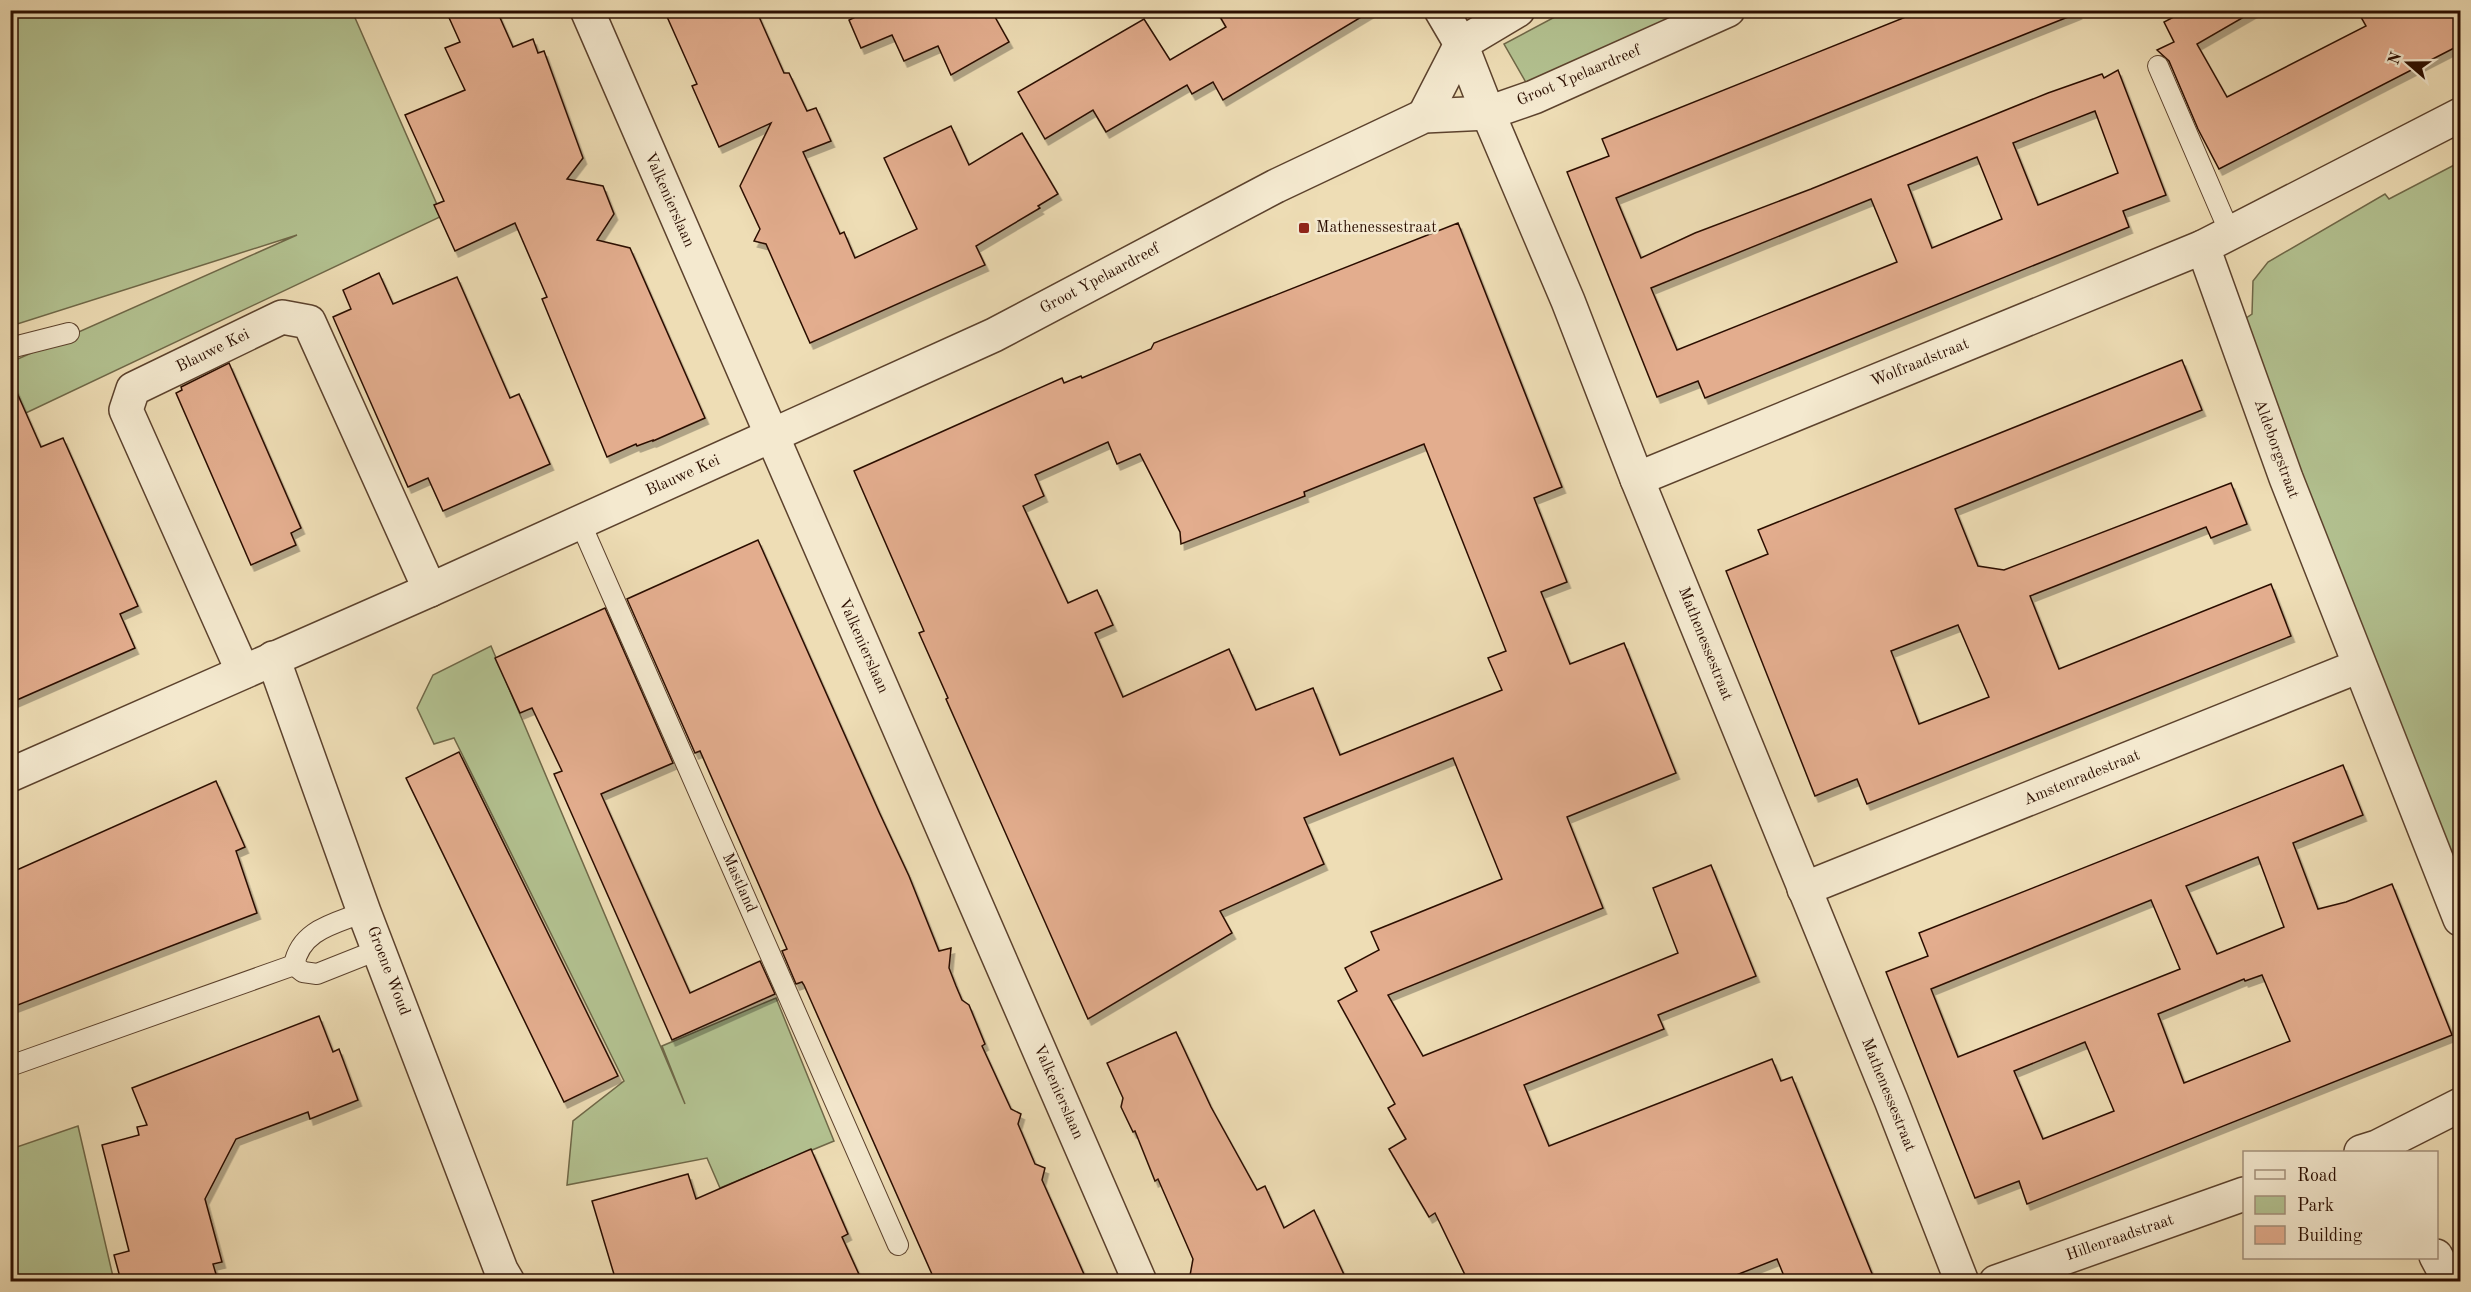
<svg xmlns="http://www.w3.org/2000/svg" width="2471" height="1292" font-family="'Old Standard TT',serif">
<defs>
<filter id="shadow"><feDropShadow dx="3.5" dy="6" stdDeviation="0" flood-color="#0004"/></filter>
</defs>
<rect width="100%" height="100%" fill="#eeddb5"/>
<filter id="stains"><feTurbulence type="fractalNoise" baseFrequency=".00333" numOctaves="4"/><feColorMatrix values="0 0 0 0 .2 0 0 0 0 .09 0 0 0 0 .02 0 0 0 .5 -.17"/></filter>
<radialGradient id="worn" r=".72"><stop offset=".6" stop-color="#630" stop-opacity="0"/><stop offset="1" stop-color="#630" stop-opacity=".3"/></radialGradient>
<g fill="#b3c291" stroke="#6f6848" stroke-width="1.5">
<path d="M10,11H352L442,216L11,420V362L297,235L11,326Z"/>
<path d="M1566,11H1687L1528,86L1504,44Z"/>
<path d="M2460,162V524L2454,528L2460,540V877L2240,322L2252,314L2253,281L2268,262L2385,194L2389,199Z"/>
<path d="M491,646L685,1104L662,1046L776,998L834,1141L720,1188L707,1158L567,1185L573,1121L624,1081L454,738L434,744L417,708L433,675Z"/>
<path d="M78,1126L114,1281H11V1149Z"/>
</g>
<g fill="#e3ad8e" stroke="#2b0e00" stroke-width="1.5" fill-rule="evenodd" filter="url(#shadow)">
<path d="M664,10H756L784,73H789L807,111L816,108L831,141L803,152L840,234L844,232L855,258L917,229L884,158L951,126L969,165L1022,133L1058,194L1038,206L1040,208L976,246L985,265L810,343L766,244L754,241L760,229L740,186L771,123L719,147L692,86L697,84Z"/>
<path d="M870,10H991L1009,42L951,75L938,46L904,61L892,35L861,48L849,20Z"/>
<path d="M1216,10H1373L1223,100L1213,82L1192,94L1187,85L1106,132L1093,110L1045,139L1018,92L1144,19L1170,60L1226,27Z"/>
<path d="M1923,10H2077L2078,13L1616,198L1641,258L1695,233L1811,189L2048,93L2102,74L2104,78L2118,70L2166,195L2123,211L2129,227L1705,398L1698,381L1657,397L1567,172L1609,156L1602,139ZM2095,111L2118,173L2038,205L2013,143ZM1977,157L2002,219L1932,248L1908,185ZM1871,199L1897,262L1677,350L1651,288Z"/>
<path d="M2187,10H2256L2197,44L2227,97L2366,26L2357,10H2460V45L2219,169L2198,129L2169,61L2157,50L2174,42L2164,22Z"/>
<path d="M446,11H497L513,47L533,39L538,53L544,51L583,158L567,179L603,186L614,214L597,240L630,248L705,418L653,441V440L637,446L636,444L607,457L542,299L547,297L515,223L455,251L434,205L444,201L405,115L465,90L445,48L460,42Z"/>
<path d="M1458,223L1562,487L1534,498L1567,582L1541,592L1570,664L1624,643L1676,773L1567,817L1603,908L1388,995L1423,1056L1476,1035L1678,953L1653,888L1711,865L1756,976L1658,1015L1664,1029L1524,1085L1549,1146L1772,1059L1781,1081L1792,1077L1875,1281H1786L1777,1259L1721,1281H1468L1435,1213L1429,1217L1389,1149L1406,1139L1388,1108L1395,1104L1338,1001L1357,991L1345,968L1379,950L1371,932L1502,879L1453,758L1304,818L1324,864L1220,911L1232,933L1088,1019L946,699L948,698L919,633L924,631L854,471L1062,378L1064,383L1081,376L1082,378L1151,349L1154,343ZM1108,442L1117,464L1140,454L1180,532L1181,544L1305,496L1304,492L1424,444L1506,651L1488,658L1502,690L1340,755L1313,688L1256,710L1229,649L1123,697L1095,633L1113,625L1097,590L1068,603L1023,506L1044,496L1035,475Z"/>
<path d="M379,273L393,304L457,277L510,398L519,394L550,464L443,511L428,478L408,487L333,317L351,309L343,290Z"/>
<path d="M2182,360L2202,410L1955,509L1978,566L2004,570L2231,483L2247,524L2211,538L2206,527L2030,596L2059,669L2271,584L2291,636L1867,804L1857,779L1815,796L1726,571L1768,554L1758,530ZM1958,625L1989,697L1919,724L1891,651Z"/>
<path d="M229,363L301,528L291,533L296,545L251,565L176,393L182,390L181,387Z"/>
<path d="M10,377L41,447L63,438L138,606L120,614L135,648L10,703Z"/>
<path d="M758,540L880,814L909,876L939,951L951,948L949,968L956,986L962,1000L969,1005L985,1044L982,1046L1011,1109L1021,1114L1018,1124L1035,1164L1045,1168L1042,1180L1087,1281H935L804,985L802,982L796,984L782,951L787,949L752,869L700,751L695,753L627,599Z"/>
<path d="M605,608L673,763L601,794L690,993L760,961L775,994L672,1040L554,774L562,771L532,708L520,713L495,658Z"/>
<path d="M459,752L618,1076L564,1102L406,778Z"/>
<path d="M2343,765L2363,815L2293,843L2318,909L2346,902L2392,884L2452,1035L2027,1204L2019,1181L1975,1198L1886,972L1928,956L1919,933ZM2258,857L2284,927L2217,954L2186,886ZM2151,900L2180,969L1958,1057L1931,989ZM2262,975L2290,1041L2184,1083L2158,1014L2244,979L2245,981ZM2085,1042L2114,1111L2043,1139L2014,1071Z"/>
<path d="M216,781L245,847L236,851L257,913L10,1008V873Z"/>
<path d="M319,1016L333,1052L339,1049L358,1100L310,1119L308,1112L236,1139L205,1199L222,1262L213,1264L218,1281H121L114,1255L129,1251L102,1145L139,1135L137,1127L147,1125L132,1088Z"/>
<path d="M1176,1032L1211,1107L1257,1190L1265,1186L1284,1228L1314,1210L1347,1281H1189L1193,1259L1158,1179L1155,1181L1135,1131L1133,1132L1121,1107L1123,1098L1107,1063Z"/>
<path d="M811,1149L848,1234L842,1237L862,1281H616L592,1201L688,1174L696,1199Z"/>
</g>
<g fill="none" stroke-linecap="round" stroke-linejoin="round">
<g stroke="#5c422d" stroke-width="22">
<g id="service">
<path d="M2158,66L2230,233"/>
<path d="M10,348L69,333"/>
<path d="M580,522L898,1245"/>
<path d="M364,912C335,924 301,929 294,965L303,972L317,974L380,949"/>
<path d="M10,1066L294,965"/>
</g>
</g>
<g stroke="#5c422d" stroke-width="36">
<g id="minor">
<path d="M587,10L1140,1282"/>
<path d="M1441,10L1461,44L1488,113L1568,301L1637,479L1891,1100L1962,1282"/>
<path d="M2460,115L2203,247L2286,478L2460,919"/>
<path d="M1424,116L1461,44L1518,10"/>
<path d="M1637,479L2203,247"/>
<path d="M273,658L364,912L501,1270L508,1282"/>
<path d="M243,672L126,410L133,389L282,317L309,322L430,590"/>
<path d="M10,775L430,590L994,335L1276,186L1424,116L1488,113L1534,97L1728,10"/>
<path d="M1804,889L2359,666"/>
<path d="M2361,1152L2377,1147L2460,1105"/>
<path d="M2436,1256L2450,1282"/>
<path d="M1996,1282L2244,1194"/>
</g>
</g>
<use href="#service" stroke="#f4e9cf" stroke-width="20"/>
<use href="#minor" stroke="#f4e9cf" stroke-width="33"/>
</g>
<rect fill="#8f2418" stroke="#f4e9cf" stroke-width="2" x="1298" y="222" width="12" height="12" rx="3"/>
<g text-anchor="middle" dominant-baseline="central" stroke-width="5" stroke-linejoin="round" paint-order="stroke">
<g font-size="16" fill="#2b0e00" stroke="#f4e9cf">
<text transform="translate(1579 76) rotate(-23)">Groot Ypelaardreef</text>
<text transform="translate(669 200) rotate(66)">Valkenierslaan</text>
<text transform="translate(1100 279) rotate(-28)">Groot Ypelaardreef</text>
<text transform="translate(213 351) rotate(-26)">Blauwe Kei</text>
<text transform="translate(1920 363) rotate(-22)">Wolfraadstraat</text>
<text transform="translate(2276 449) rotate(70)">Aldeborgstraat</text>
<text transform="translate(683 476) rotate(-24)">Blauwe Kei</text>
<text transform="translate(1705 644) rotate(68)">Mathenessestraat</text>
<text transform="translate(863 646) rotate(66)">Valkenierslaan</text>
<text transform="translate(2082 778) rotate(-22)">Amstenradestraat</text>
<text transform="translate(739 883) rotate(66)">Mastland</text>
<text transform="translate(388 971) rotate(69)">Groene Woud</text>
<text transform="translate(1058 1092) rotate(66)">Valkenierslaan</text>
<text transform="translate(1888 1095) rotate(68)">Mathenessestraat</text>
<text transform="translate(2120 1238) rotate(-19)">Hillenraadstraat</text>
</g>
<g font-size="16" fill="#2b0e00" stroke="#f4e9cf" text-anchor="start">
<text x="1316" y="228">Mathenessestraat</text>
</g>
</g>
<rect width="2471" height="1292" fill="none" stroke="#eeddb5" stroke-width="36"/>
<rect x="12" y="12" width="2447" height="1268" fill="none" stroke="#2b0e00" stroke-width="3"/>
<rect x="18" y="18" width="2435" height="1256" fill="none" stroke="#2b0e00" stroke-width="1.5"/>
<rect x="2243" y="1151" width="195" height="108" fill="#f4e9cf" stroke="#a4917c" stroke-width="1.5"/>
<rect x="2255" y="1170" width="30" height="9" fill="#f4e9cf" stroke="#a4917c" stroke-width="1.5"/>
<text x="2297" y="1181" font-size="18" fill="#2b0e00">Road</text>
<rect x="2255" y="1196" width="30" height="18" fill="#b3c291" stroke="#a4917c" stroke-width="1.5"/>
<text x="2297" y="1211" font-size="18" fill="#2b0e00">Park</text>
<rect x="2255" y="1226" width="30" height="18" fill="#e3ad8e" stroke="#a4917c" stroke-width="1.5"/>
<text x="2297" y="1241" font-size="18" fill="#2b0e00">Building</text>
<g transform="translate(2408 63) rotate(290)" stroke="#f4e9cf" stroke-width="4.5" paint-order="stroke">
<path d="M0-4.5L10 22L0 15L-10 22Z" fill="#2b0e00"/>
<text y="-9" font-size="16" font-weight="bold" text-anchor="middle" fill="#2b0e00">N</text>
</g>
<rect width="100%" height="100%" filter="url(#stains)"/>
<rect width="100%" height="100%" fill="url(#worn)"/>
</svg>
